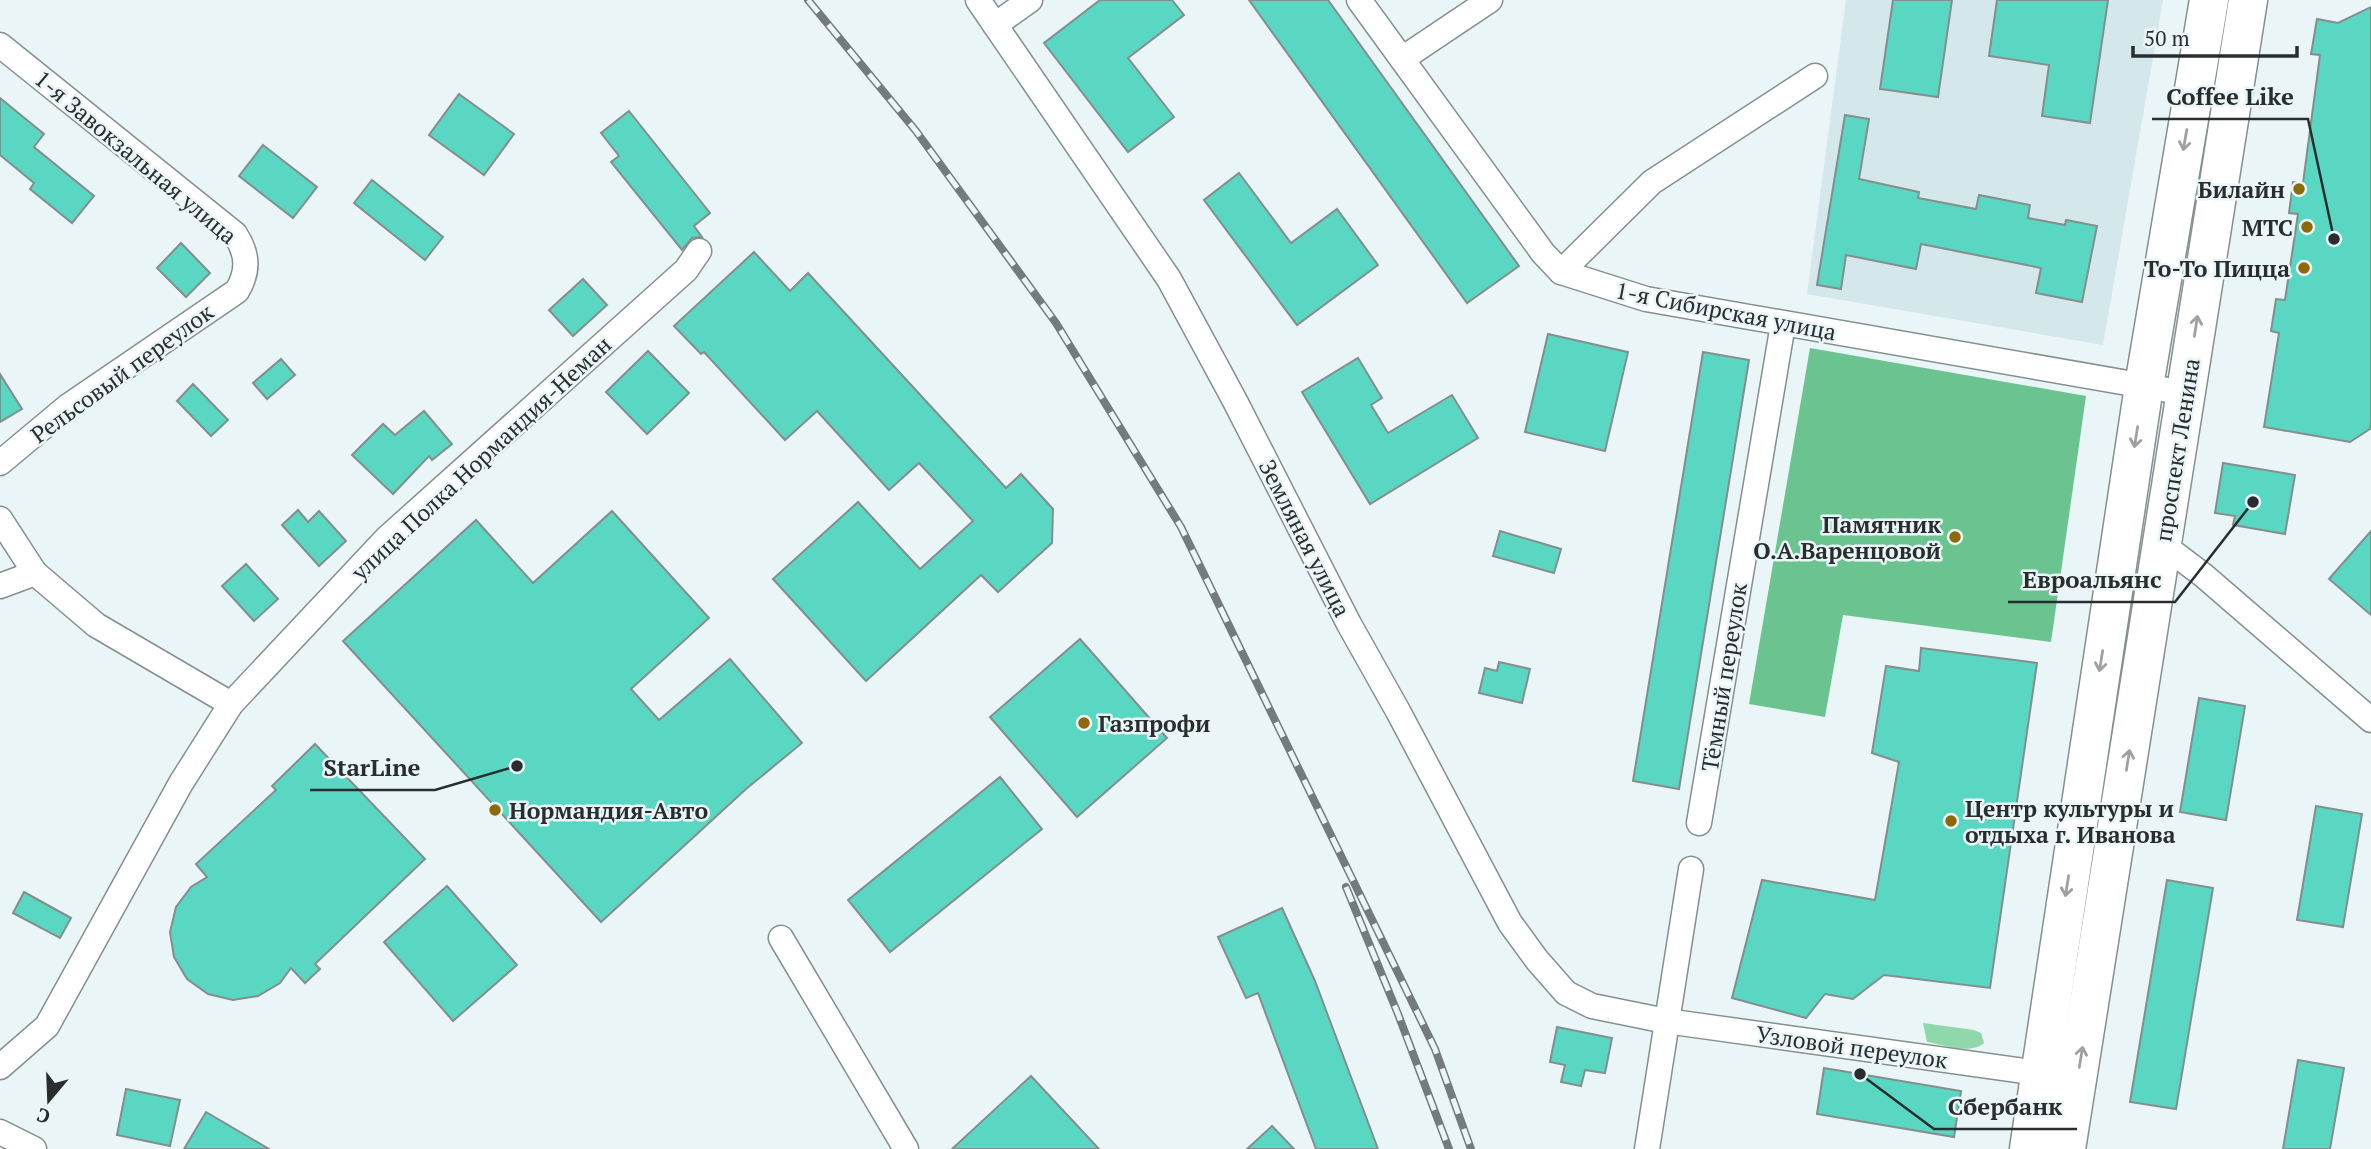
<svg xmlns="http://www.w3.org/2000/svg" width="2371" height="1149" font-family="'PT Serif',serif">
<rect width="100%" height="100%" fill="#e9f5f6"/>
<path fill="#d4e8eb" d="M1846,0H2163L2103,345L1807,294Z"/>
<path fill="#8fd8ab" d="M1923,1023L1974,1030L1981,1033L1984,1043C1970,1055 1944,1045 1927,1042Z"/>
<path fill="#6bc38f" d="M1810,348L2086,396L2051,642L1843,615L1825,717L1749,704Z"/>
<g fill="#5ad7c2" stroke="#848e8c" stroke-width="2">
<path d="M1100,0H1172L1184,15L1128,58L1174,117L1128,152L1044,43Z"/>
<path d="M1249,0H1328L1519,266L1467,303Z"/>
<path d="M1893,0H1952L1938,97L1880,89Z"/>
<path d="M1997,0H2108L2090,123L2042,116L2049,65L1989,56Z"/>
<path d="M2371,7V421L2370,429L2350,442L2264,427L2279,333L2271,331L2276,299L2285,300L2298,214L2289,213L2293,182L2303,183L2320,55L2311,54L2317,19L2338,23Z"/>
<path d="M459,94L514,134L484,175L429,135Z"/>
<path d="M0,98L44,134L34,147L94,196L72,223L30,189L34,183L0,155Z"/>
<path d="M629,111L710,213L694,226L702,237L692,238L682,250L611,162L619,156L601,133Z"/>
<path d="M1845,115L1869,119L1859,179L1919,192L1918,198L1976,209L1979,195L2030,205L2028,218L2065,225L2066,220L2097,226L2082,302L2036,293L2041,268L1921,244L1916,269L1846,255L1841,289L1817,285Z"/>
<path d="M263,145L317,187L293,218L239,176Z"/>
<path d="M1239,173L1291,243L1337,209L1378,265L1297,325L1204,200Z"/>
<path d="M372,180L443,237L425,260L354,203Z"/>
<path d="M181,243L210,273L186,297L157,268Z"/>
<path d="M754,252L790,291L808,273L1006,488L1021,474L1053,509L1052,543L998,592L981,575L866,681L773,579L858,502L920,569L973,521L919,463L889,490L817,411L785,440L704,352L701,354L674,326Z"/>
<path d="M583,279L607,305L573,336L549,310Z"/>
<path d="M1548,334L1628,352L1605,451L1525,432Z"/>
<path d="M648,351L689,393L647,434L606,392Z"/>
<path d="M1703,352L1749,360L1679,789L1633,781Z"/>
<path d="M1358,358L1382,398L1371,405L1388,433L1452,395L1478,438L1370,504L1302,392Z"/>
<path d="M281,359L295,375L267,399L253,383Z"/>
<path d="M0,374L22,409L0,422Z"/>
<path d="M193,384L228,420L211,436L177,401Z"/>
<path d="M424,411L452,444L432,460L429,456L393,494L352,455L383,424L395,435Z"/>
<path d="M2223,463L2295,475L2285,534L2233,525L2235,516L2215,513Z"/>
<path d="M298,510L308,522L319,511L346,541L319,566L282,525Z"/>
<path d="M612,511L709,618L631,689L659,720L730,659L802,743L746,789L601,922L343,641L476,520L533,583Z"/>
<path d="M1500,531L1561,549L1554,573L1493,556Z"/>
<path d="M2371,531V615L2329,579Z"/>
<path d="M246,564L278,599L254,621L222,586Z"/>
<path d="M1080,639L1167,738L1077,817L990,717Z"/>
<path d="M1921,648L2037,663L1990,988L1884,975L1853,999L1825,994L1806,1018L1732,998L1762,880L1875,900L1899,762L1872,753L1886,666L1919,671Z"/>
<path d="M1499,662L1530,669L1522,703L1479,693L1485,668L1497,671Z"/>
<path d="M2199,698L2245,706L2226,820L2180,812Z"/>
<path d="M315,744L425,859L315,964L320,969L305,983L291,968L280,983L258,996L233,1000L208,994L187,979L174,957L170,932L176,907L191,887L207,877L196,864L276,790L272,786Z"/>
<path d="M1000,777L1042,829L890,952L848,900Z"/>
<path d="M2316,806L2362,814L2343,927L2297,920Z"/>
<path d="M2167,880L2213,888L2176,1109L2130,1102Z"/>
<path d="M447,886L517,965L453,1021L384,942Z"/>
<path d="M24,892L71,918L60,938L13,913Z"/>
<path d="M1282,908L1315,981L1378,1149H1316L1258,993L1246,998L1218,937Z"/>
<path d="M1557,1027L1612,1038L1605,1073L1585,1070L1581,1086L1561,1082L1565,1065L1550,1062Z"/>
<path d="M2298,1060L2344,1068L2330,1149H2283Z"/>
<path d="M1824,1068L1961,1091L1954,1137L1817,1114Z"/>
<path d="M1031,1076L1099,1149H952Z"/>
<path d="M126,1089L180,1100L170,1146L117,1135Z"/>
<path d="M206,1112L269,1149H184Z"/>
<path d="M1272,1126L1294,1149H1247Z"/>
</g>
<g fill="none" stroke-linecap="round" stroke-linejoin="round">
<g stroke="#848f90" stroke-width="27">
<g id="minor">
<path d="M978,0L1169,279L1235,401L1349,624L1399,713L1510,923L1537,960L1566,993L1592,1006L1666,1021L2039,1073"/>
<path d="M1359,0L1543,253L1561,272L1646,299L2185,393"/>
<path d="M995,25L1030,0"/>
<path d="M0,45L235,234C248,254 249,271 237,291L67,407L0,463"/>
<path d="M1402,59L1490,0"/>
<path d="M1561,272L1652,182L1815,76"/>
<path d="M0,519L35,573L96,625L231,704"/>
<path d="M2162,544L2203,575L2371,720"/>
<path d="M0,586L35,573"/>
<path d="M1699,823L1783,324"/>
<path d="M781,938L906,1149"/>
<path d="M0,1067L47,1026L181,783L231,704L387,538L686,270L699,251"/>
<path d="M0,1132L34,1149"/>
<path d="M1647,1149L1691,869"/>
</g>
</g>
<g stroke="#848f90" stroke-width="41">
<g id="trunk">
<path d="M2029,1149L2144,386L2209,0"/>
<path d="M2066,1149L2248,0"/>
</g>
</g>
<use href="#minor" stroke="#fff" stroke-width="24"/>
<use href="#trunk" stroke="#fff" stroke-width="38"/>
<g stroke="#747b7c" stroke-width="8">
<g id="rail">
<path d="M808,0L916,131L1056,323L1181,527L1435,1049L1471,1149"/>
<path d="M1346,887L1398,1014L1449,1149"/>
</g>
</g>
<use href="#rail" stroke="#e9f5f6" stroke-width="5" stroke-dasharray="16" stroke-linecap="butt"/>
</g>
<defs><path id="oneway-shaft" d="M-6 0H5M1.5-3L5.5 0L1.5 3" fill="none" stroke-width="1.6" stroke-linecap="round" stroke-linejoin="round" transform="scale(1.75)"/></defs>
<g stroke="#9fa0a1">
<use href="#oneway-shaft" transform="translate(2185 140) rotate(100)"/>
<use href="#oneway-shaft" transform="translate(2196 326) rotate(-81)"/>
<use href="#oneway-shaft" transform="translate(2136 437) rotate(99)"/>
<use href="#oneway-shaft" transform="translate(2101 661) rotate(99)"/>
<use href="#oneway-shaft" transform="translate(2128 760) rotate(-81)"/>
<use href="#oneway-shaft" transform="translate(2067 886) rotate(99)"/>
<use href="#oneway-shaft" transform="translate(2081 1057) rotate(-81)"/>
</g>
<g fill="#8e690c" stroke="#e9f5f6" stroke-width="2.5">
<circle cx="2299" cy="189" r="7"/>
<circle cx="2307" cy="227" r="7"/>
<circle cx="2304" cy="268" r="7"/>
<circle cx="1955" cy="537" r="7"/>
<circle cx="1084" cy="723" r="7"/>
<circle cx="495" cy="810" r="7"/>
<circle cx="1951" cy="821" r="7"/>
</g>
<g text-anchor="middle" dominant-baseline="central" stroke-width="5" stroke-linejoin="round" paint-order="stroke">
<g font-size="23" fill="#292d2e" stroke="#e9f5f6">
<text transform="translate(136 157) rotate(40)">1-я Завокзальная улица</text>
<text transform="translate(1726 311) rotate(11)">1-я Сибирская улица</text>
<text transform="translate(122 373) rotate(-36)">Рельсовый переулок</text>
<text transform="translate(2177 450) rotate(-81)">проспект Ленина</text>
<text transform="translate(481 458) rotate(-43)">улица Полка Нормандия-Неман</text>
<text transform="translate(1305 538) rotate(63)">Земляная улица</text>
<text transform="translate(1724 677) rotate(-81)">Тёмный переулок</text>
<text transform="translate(1852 1047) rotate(8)">Узловой переулок</text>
</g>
<g font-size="23" font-weight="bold" fill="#292d2e" stroke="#e9f5f6" text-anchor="end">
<text x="2285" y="189">Билайн</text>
<text x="2293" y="227">МТС</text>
<text x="2290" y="268">То-То Пицца</text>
<text x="1941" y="524">Памятник<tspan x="1941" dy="26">О.А.Варенцовой</tspan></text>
<text x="1098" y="723" text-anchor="start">Газпрофи</text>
<text x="1965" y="808" text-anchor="start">Центр культуры и<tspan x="1965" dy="26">отдыха г. Иванова</tspan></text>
<text x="509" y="810" text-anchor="start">Нормандия-Авто</text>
</g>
</g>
<path fill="none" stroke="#292d2e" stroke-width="2.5" d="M2334 239L2308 119H2152M2253 502L2175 602H2008M517 766L435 790H310M1860 1074L1934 1129H2077"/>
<g fill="#292d2e" stroke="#e9f5f6" stroke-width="2.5">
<circle cx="2334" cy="239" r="7"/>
<circle cx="2253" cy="502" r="7"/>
<circle cx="517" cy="766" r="7"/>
<circle cx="1860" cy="1074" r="7"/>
</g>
<g font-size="24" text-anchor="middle" font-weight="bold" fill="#292d2e" stroke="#e9f5f6" stroke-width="5" stroke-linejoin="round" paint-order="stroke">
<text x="2230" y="105">Coffee Like</text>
<text x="2092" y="588">Евроальянс</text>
<text x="372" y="776">StarLine</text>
<text x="2005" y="1115">Сбербанк</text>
</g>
<g transform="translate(49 1100) rotate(199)" stroke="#e9f5f6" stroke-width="5" paint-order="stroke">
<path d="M0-5L12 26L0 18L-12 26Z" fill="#292d2e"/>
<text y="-10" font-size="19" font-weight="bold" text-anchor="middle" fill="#292d2e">С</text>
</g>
<path d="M2133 46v10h164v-10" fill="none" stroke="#292d2e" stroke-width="3.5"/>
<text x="2144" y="46" font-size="21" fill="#292d2e" stroke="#e9f5f6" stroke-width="5" paint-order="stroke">50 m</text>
</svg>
